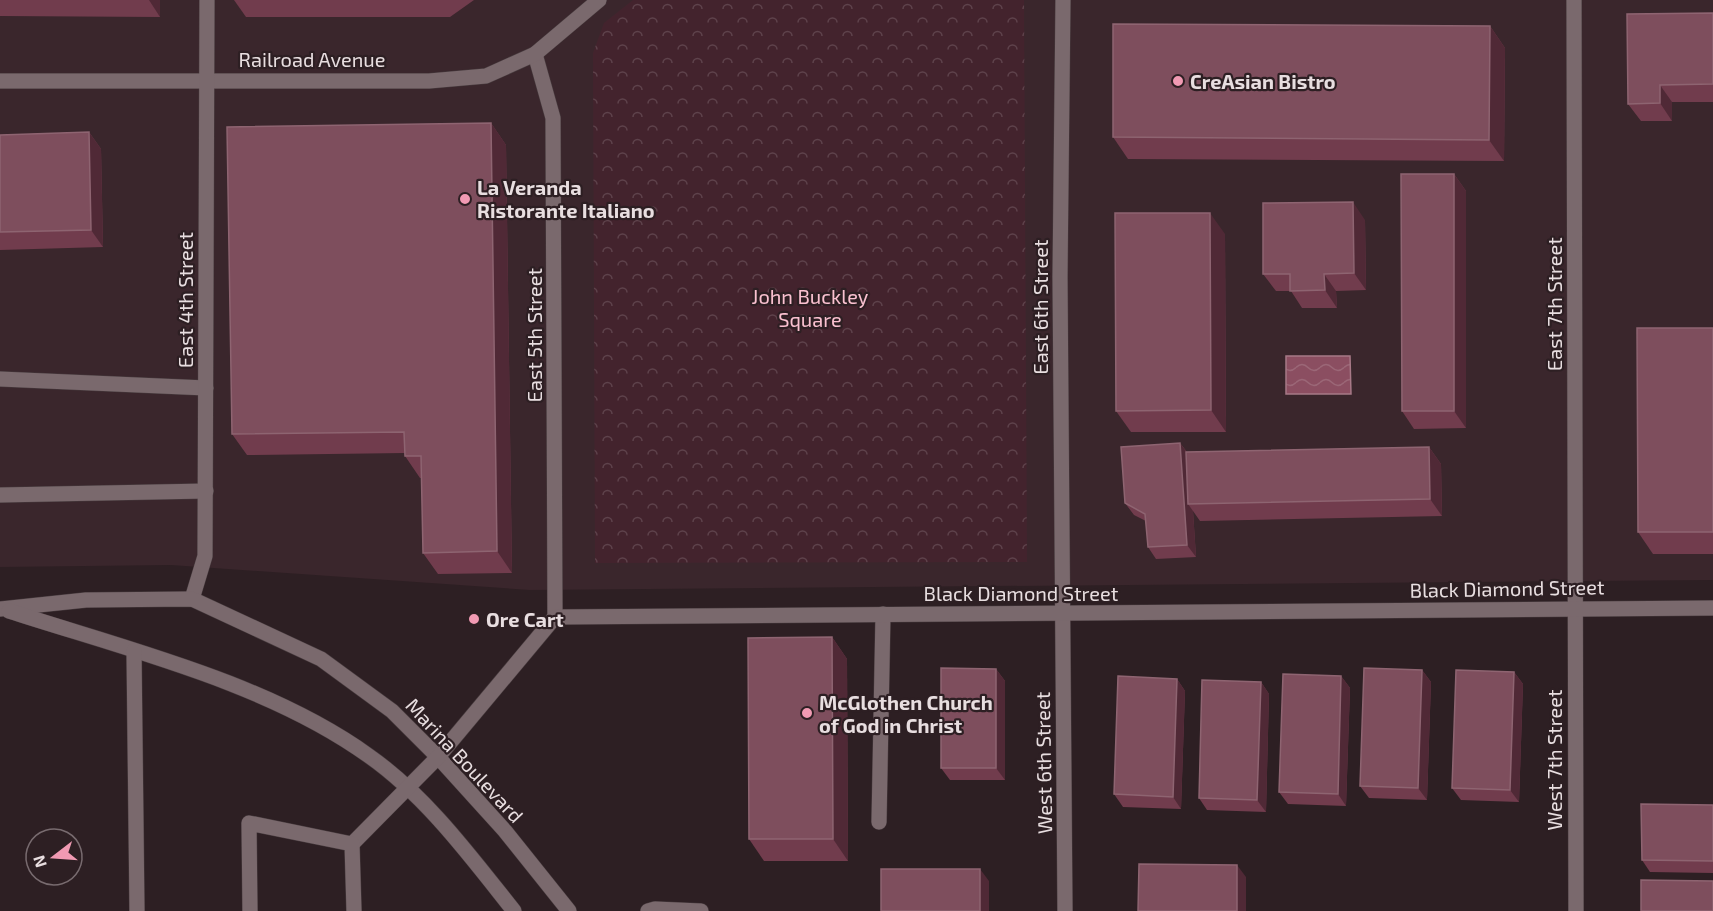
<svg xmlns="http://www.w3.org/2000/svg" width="1713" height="911" font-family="'Exo 2',sans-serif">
<defs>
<pattern id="park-crowns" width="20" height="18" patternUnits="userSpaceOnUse" patternTransform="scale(1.5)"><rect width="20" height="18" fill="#43232d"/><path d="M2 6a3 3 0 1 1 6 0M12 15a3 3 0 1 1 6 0" fill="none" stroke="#5e424b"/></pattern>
<pattern id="water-waves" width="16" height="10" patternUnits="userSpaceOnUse" patternTransform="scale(1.5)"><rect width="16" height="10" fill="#8b4e61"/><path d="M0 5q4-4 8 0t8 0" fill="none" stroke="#9b6777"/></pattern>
</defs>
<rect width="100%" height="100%" fill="#2d1f23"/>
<path fill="#3a262c" d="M0,0H1713V580L530,590L171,565L0,567Z"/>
<path fill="url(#park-crowns)" d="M633,0H1024L1027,562L595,563L593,53L604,23Z"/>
<path fill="url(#water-waves)" stroke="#a77987" stroke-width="1.5" d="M1286,356H1350L1351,394H1286Z"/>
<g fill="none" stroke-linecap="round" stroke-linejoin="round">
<g stroke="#483c3f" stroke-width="16">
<g id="minor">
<path d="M1063,0L1060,277L1065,911"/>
<path d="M1574,0L1576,911"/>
<path d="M535,54L553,118L555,617"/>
<path d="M0,81H429L486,76L535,54L599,0"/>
<path d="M0,379L206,388"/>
<path d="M0,495L206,491"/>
<path d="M192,599L205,556L207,0"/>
<path d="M0,609L86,600L192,599L321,659L392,711L438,757L505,831L569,911"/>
<path d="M9,611C126,649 268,683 369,756C426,796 471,857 514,911"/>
<path d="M134,651L137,911"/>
<path d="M879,822L883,614"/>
<path d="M352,844L438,757L555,617L1713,608"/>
<path d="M250,911L249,823L352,844L354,911"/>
<path d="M648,911L655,909L701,911"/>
</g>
</g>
<use href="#minor" stroke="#7a696d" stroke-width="15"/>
</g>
<g fill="#713c4d">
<path d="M0,0H160V17L0,16Z"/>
<path d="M234,0H474L450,17H246Z"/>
<path d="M1713,13V102H1672V121H1641L1628,104Z"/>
<path d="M1490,26L1505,48L1504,161L1128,159L1113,137Z"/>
<path d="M491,123L506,145L512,573L438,574L423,553L422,478H420L405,456V453L247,455L232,434Z"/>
<path d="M89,132L101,149L103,247L0,250V135Z"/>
<path d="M1454,174L1466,191V428L1414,429L1402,411Z"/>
<path d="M1365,220L1366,290L1336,291L1337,308H1302L1291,291H1276L1263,274Z"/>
<path d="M1225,234L1226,432H1131L1116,411Z"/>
<path d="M1713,328V554H1653L1638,532Z"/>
<path d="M1180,443L1187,452L1429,447L1441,464L1442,516L1200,521L1193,511L1196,557L1156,559L1148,547L1146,521L1134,515L1125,503Z"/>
<path d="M832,637L847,659L848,861H764L749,839Z"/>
<path d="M996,669L1005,681V780H950L941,768Z"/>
<path d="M1422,670L1431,682L1427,800L1369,798L1360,786Z"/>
<path d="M1514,672L1523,684L1519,802L1461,800L1452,788Z"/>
<path d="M1341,676L1350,688L1346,806L1288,804L1279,792Z"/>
<path d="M1177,679L1185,691L1181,809L1123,807L1114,794Z"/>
<path d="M1261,682L1269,694L1266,812L1207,810L1199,798Z"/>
<path d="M1713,805V873L1650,872L1642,860Z"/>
</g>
<g fill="#502936">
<path d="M149,0H160V17Z"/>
<path d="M1490,26L1505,48L1504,161L1489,140Z"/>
<path d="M1660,85L1672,102V121L1660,103Z"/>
<path d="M491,123L506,145L512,573L497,551Z"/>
<path d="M89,132L101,149L103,247L91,230Z"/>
<path d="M1454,174L1466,191V428L1454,411Z"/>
<path d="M1353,202L1365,220L1366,290L1354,273Z"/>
<path d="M1210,213L1225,234L1226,432L1211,410Z"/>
<path d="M1324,274L1336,291L1337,308L1325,290Z"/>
<path d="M1180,443L1189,455L1188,504L1193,511L1196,557L1187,545Z"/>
<path d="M1429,447L1441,464L1442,516L1430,499Z"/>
<path d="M832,637L847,659L848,861L833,839Z"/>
<path d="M996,669L1005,681V780L996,768Z"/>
<path d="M1422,670L1431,682L1427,800L1418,788Z"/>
<path d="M1514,672L1523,684L1519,802L1510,790Z"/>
<path d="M1341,676L1350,688L1346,806L1338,794Z"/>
<path d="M1177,679L1185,691L1181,809L1173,797Z"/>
<path d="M1261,682L1269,694L1266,812L1257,800Z"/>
<path d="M1237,865L1246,877V911H1237Z"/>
<path d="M980,869L989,881V911H980Z"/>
</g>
<g fill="#7e4e5d" stroke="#8e6471" stroke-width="1.5">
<path d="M1713,13V84L1660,85V103L1628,104L1627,14Z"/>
<path d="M1113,24L1490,26L1489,140L1113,137Z"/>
<path d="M491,123L497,551L423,553L421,456H405L404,432L232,434L227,127Z"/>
<path d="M89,132L91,230L0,232V135Z"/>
<path d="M1401,174H1454V411H1402Z"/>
<path d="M1353,202L1354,273L1324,274L1325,290L1290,291V274H1263V203Z"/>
<path d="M1115,213H1210L1211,410L1116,411Z"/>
<path d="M1637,328H1713V532H1638Z"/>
<path d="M1180,443L1187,545L1148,547L1145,514L1125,503L1121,447Z"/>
<path d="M1429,447L1430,499L1188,504L1186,452Z"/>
<path d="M832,637L833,839H749L748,638Z"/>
<path d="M941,668L996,669V768H941Z"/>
<path d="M1364,668L1422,670L1418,788L1360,786Z"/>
<path d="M1456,670L1514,672L1510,790L1452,788Z"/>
<path d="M1283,674L1341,676L1338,794L1279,792Z"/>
<path d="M1118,676L1177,679L1173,797L1114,794Z"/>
<path d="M1202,680L1261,682L1257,800L1199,798Z"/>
<path d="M1641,804L1713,805V861L1642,860Z"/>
<path d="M1139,864L1237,865V911H1138Z"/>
<rect x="881" y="869" width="99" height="42"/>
<path d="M1641,880L1713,881V911H1641Z"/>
</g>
<g fill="#f19ab3" stroke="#2d1f23" stroke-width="2">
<circle cx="1178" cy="81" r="6"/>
<circle cx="465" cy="199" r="6"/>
<circle cx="474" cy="619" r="6"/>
<circle cx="807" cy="713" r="6"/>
</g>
<g text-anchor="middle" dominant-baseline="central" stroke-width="4.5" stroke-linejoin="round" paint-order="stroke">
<g font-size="20" fill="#e8dee0" stroke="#2d1f23">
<text x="312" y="59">Railroad Avenue</text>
<text transform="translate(185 300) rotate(-90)">East 4th Street</text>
<text transform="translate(1554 304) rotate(-90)">East 7th Street</text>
<text transform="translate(1040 307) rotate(-90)">East 6th Street</text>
<text transform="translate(534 335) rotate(-90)">East 5th Street</text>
<text transform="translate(1507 588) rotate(-1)">Black Diamond Street</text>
<text x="1021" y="593">Black Diamond Street</text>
<text transform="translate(465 760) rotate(47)">Marina Boulevard</text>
<text transform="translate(1554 760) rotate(-90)">West 7th Street</text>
<text transform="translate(1043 763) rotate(-91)">West 6th Street</text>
</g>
<g font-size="20" font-weight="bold" fill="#e8dee0" stroke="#2d1f23" text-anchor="start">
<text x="1190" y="81">CreAsian Bistro</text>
<text x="477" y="187">La Veranda<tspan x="477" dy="23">Ristorante Italiano</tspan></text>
<text x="486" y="619">Ore Cart</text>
<text x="819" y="702">McGlothen Church<tspan x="819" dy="23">of God in Christ</tspan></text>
</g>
<g font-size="20" fill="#fac1d0" stroke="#2d1f23">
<text x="810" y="296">John Buckley<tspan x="810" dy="23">Square</tspan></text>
</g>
</g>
<g transform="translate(54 857) rotate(253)"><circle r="28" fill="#2d1f23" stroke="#786b6f" stroke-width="1.5"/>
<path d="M0-4.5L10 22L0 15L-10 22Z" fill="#f19ab3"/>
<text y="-9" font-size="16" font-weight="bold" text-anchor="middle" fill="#e8dee0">N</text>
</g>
</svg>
